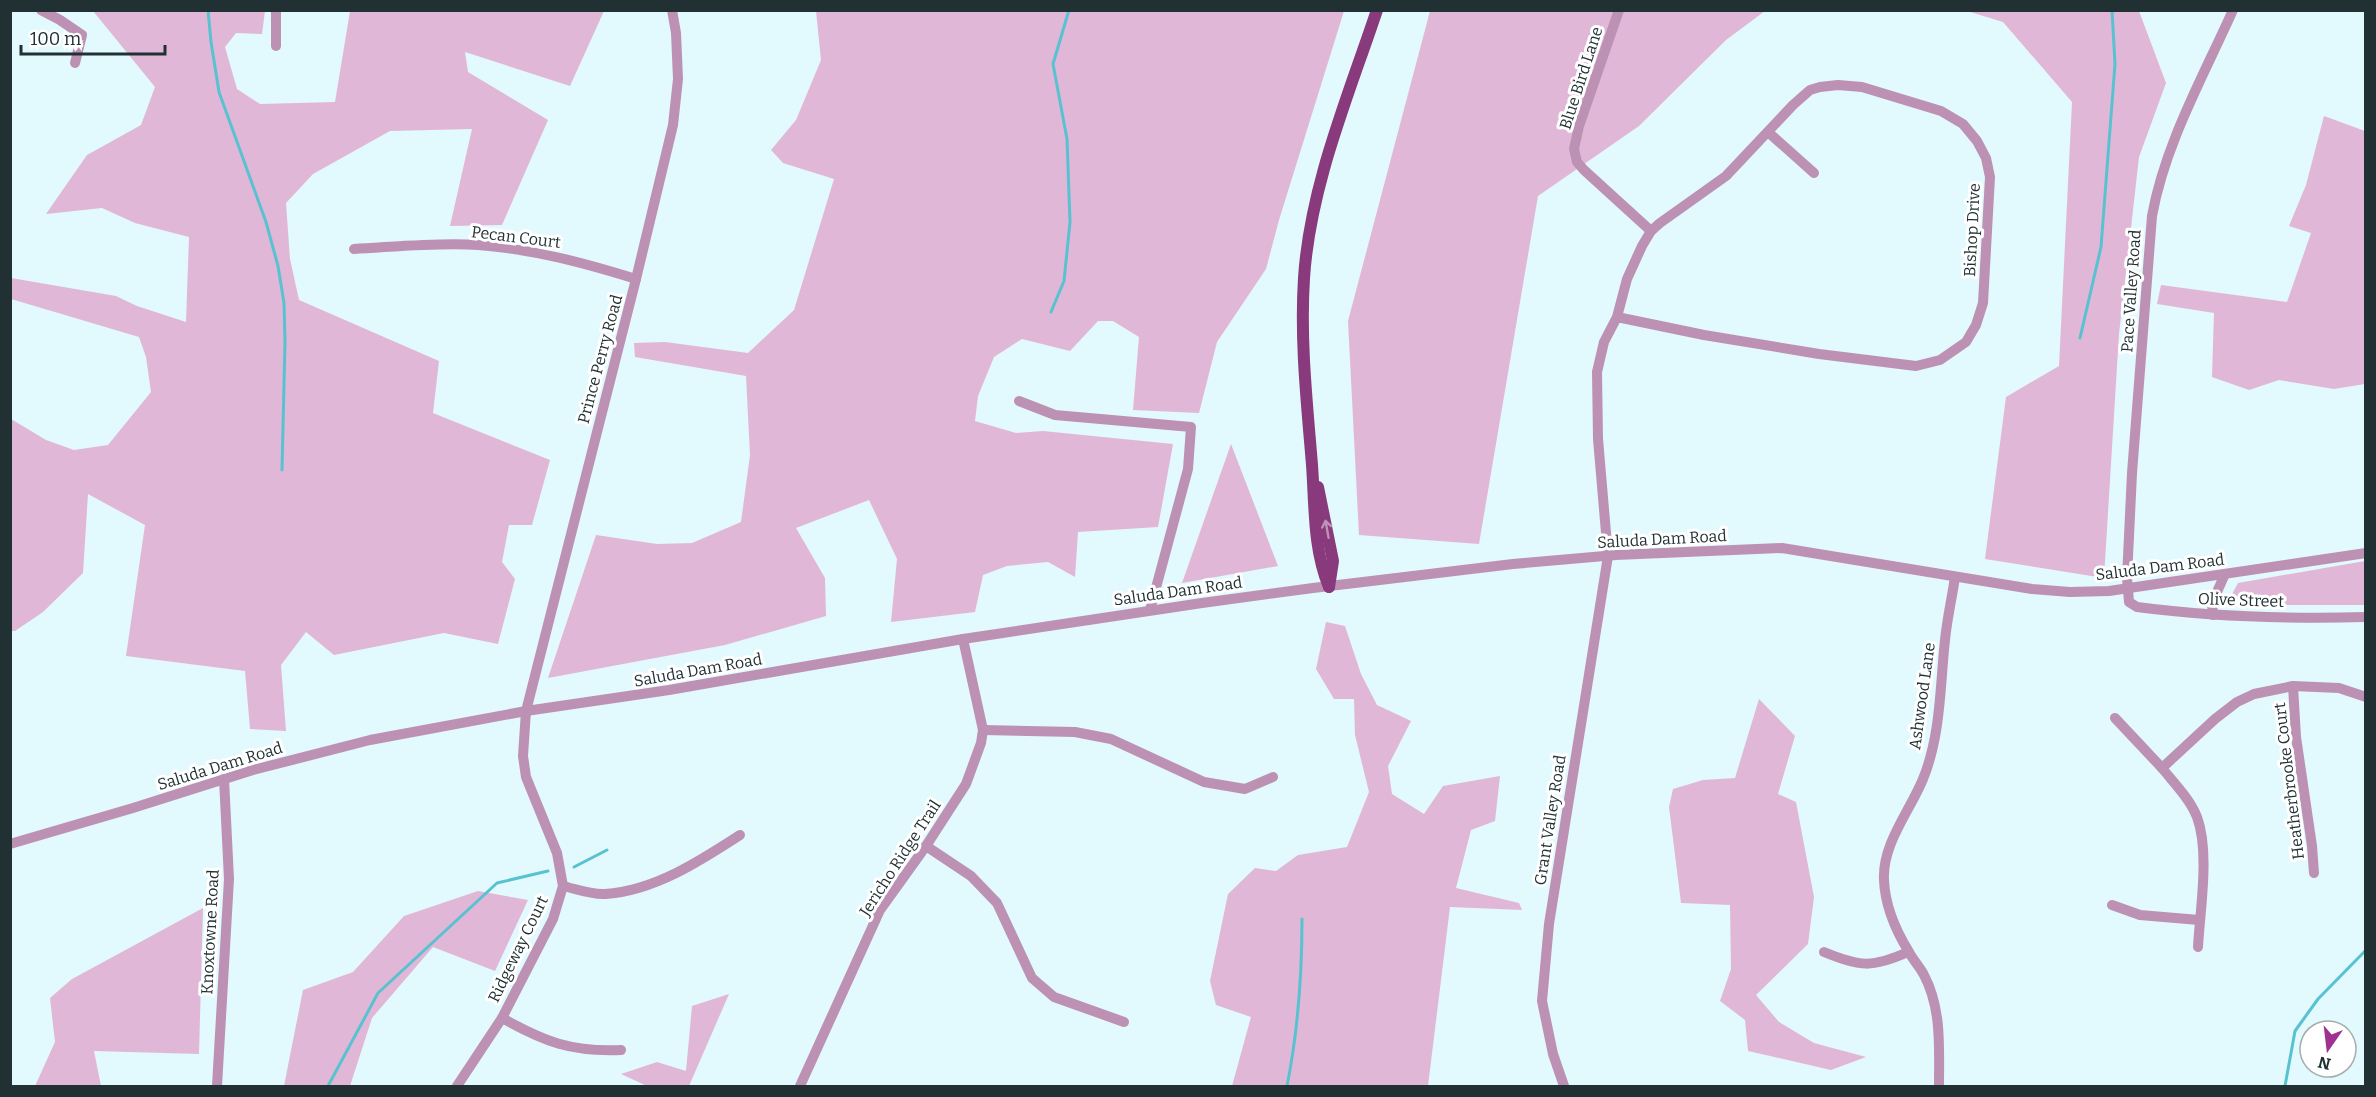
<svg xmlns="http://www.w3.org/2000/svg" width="2376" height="1097" font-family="Bitter,serif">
<rect width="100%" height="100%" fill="#e2f9fd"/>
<g fill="#e1b7d8">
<path d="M93,11H265L262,34L236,33L225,47L237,89L260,104L335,102L350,11H604L570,86L465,52L468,72L548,120L502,225L450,226L472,129L390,131L313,174L286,203L290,259L299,300L439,361L433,413L550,460L532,525H509L502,562L515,579L498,644L444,633L334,655L306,632L281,665L286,731L250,729L245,671L126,656L145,525L88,494L83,573L43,612L15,631H11V419L46,440L74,450L108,445L151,392L146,357L139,337L11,299V278L116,296L137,306L186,322L189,237L135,223L102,208L46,214L87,155L141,125L155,87Z"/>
<path d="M816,11H1344L1279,220L1266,269L1217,342L1199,413L1133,410L1139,337L1113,321H1098L1070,351L1022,339L994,357L978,396L975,421L1016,433L1043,431L1173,444L1158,527L1078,532L1075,577L1048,562L1007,566L983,575L975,612L891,622L897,559L869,500L796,528L825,578L826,616L725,645L548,678L596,535L657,544L692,543L741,522L750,455L746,376L635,357L634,343L665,342L748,353L794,310L834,179L783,163L771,150L796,120L821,60Z"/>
<path d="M1430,11H1765L1726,40L1639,126L1538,196L1479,544L1359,535L1348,321Z"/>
<path d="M1967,11H2139L2166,83L2139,157L2119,334L2104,578L1985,559L2006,397L2059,366L2072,102L2003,22Z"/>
<path d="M2324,116L2365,131V384L2334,389L2279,380L2249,390L2212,377L2214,313L2157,304L2161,285L2287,302L2311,233L2289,226L2306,185Z"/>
<path d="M1231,444L1278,566L1182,583Z"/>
<path d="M2365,561V605H2250L2230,598L2238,583Z"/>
<path d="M1326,622L1345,626L1361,674L1377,705L1411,721L1388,766L1392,794L1424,814L1443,786L1500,776L1495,821L1471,830L1456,888L1519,903L1522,910L1450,907L1428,1086H1232L1251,1017L1216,1005L1210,981L1228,894L1255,868L1276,871L1298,855L1347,847L1369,792L1355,735L1354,699H1334L1316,669Z"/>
<path d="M1759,699L1795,736L1778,794L1796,802L1814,897L1808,944L1756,995L1779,1022L1814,1043L1866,1057L1831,1070L1748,1051L1745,1020L1720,1001L1731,969L1730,905L1681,903L1669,807L1673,789L1703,780L1735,778Z"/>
<path d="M478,891L528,900L495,971L433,947L372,1018L350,1086H284L303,990L353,972L404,916Z"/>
<path d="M203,908L199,1054L94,1051L101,1086H35L55,1042L50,998L72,979Z"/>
<path d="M729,994L689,1086H647L621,1074L657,1062L686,1071L692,1006Z"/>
</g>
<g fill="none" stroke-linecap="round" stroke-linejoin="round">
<g stroke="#59c2d0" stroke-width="3">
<path d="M208,10L211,42L219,92L266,222L278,266L284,303L285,342L282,470"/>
<path d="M1051,312L1064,281L1070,222L1067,139L1053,64L1069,10"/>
<path d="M2080,338L2101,247L2115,64L2112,10"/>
<path d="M574,867L607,850"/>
<path d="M328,1086L378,993L497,883L548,871"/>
<path d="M1287,1086C1298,1031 1302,976 1302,919"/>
<path d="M2285,1086L2295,1031L2318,999L2366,950"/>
</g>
<g stroke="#bd91b4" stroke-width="10">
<path d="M41,10L60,20L82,35L75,63"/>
<path d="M1619,10L1579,126L1574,149L1577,162L1584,170L1651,231"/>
<path d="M2233,10C2203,77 2165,144 2152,216L2132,473L2127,578L2129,602L2137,607C2213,617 2289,619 2366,617"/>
<path d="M276,46V10"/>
<path d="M1768,132L1814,173"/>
<path d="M354,249C393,247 440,242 478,245C533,249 584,263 636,279"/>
<path d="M1019,401L1055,415L1191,427L1188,469L1150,610"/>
<path d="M2213,615L2212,603L2225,574"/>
<path d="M2293,686L2296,737L2312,846L2314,873"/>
<path d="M2115,718L2162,768"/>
<path d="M983,730L1075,732L1111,739L1204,782L1245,789L1273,777"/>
<path d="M10,844L133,808L253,770L370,740L526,711L669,690L963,639L1202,603L1313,588L1513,564L1616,555L1782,548L2032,589L2070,592L2109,591L2366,553"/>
<path d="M926,846L971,876L997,903L1032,978L1054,997L1124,1022"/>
<path d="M563,886C576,889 592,895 605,894C654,891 700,861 740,835"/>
<path d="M2112,905L2140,915L2199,920"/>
<path d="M2198,947C2200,910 2210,852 2197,817C2190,799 2174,783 2162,768L2215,719L2237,702L2254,694L2293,686L2339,688L2366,697"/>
<path d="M1824,952C1860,967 1872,968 1908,952"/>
<path d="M502,1018C545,1042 571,1052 621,1050"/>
<path d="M217,1086L229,879L224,779"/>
<path d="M457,1086L502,1018L553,919L563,886L557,853L526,777L523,756L526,711L636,279L673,125L678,79L676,33L672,10"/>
<path d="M800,1086L880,910L926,846L966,784L981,743L983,730L963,639"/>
<path d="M1564,1086L1553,1054L1542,1001L1549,924L1608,556L1598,439L1597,372L1604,342L1617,317L1627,279L1642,246L1651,231L1660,223L1726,176L1793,105L1810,90L1820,87L1838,85L1862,87L1941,111L1963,124L1977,141L1986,158L1990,177L1983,303L1976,325L1966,342L1940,360L1916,366L1819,354L1704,335L1617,317"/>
<path d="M1939,1086C1939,1049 1942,1009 1924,975C1920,967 1913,960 1909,952C1896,931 1885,905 1884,880C1882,844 1910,811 1923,779C1941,735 1940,686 1945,640C1947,619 1952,598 1955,577"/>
</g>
<g stroke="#883a7d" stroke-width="12">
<path d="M1318,487L1333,561L1329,587"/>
<path d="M1329,587C1313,548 1315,506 1312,465C1307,403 1300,341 1304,278C1310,186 1348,97 1377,10"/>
</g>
</g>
<defs><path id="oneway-shaft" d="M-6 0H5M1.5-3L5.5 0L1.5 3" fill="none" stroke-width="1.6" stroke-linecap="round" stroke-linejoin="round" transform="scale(1.5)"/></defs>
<use stroke="#be93b8" href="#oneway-shaft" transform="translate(1327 529) rotate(-100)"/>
<g text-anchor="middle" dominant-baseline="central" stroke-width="6" stroke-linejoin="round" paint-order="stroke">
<g font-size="16" fill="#213133" stroke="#fff">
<text transform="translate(1581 78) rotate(-72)">Blue Bird Lane</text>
<text transform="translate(1972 230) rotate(-87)">Bishop Drive</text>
<text transform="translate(516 237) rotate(7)">Pecan Court</text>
<text transform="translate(2131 291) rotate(-86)">Pace Valley Road</text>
<text transform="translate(600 359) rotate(-75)">Prince Perry Road</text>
<text transform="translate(1662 539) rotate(-3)">Saluda Dam Road</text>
<text transform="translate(2160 567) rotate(-7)">Saluda Dam Road</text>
<text transform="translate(1178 591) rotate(-8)">Saluda Dam Road</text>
<text transform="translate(2241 600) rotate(2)">Olive Street</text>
<text transform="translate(698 670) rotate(-10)">Saluda Dam Road</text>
<text transform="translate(1922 696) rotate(-82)">Ashwood Lane</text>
<text transform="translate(220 766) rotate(-17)">Saluda Dam Road</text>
<text transform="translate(2289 781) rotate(-97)">Heatherbrooke Court</text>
<text transform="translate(1550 820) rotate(-81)">Grant Valley Road</text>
<text transform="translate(900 858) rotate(-57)">Jericho Ridge Trail</text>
<text transform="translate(210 932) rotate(-87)">Knoxtowne Road</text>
<text transform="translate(518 949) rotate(-64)">Ridgeway Court</text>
</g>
</g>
<rect width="2376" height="1097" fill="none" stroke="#213133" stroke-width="24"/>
<g transform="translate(2328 1049) rotate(194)"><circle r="28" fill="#ffffff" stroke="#a6adad" stroke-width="1.5"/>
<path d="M0-4.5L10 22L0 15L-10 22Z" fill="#9f3191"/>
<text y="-9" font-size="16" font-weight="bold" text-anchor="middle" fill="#213133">N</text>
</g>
<path d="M21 45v9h144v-9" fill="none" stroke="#213133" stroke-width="3"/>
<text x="30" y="45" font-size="18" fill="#213133" stroke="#ffffff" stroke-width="4.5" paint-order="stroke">100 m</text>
</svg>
